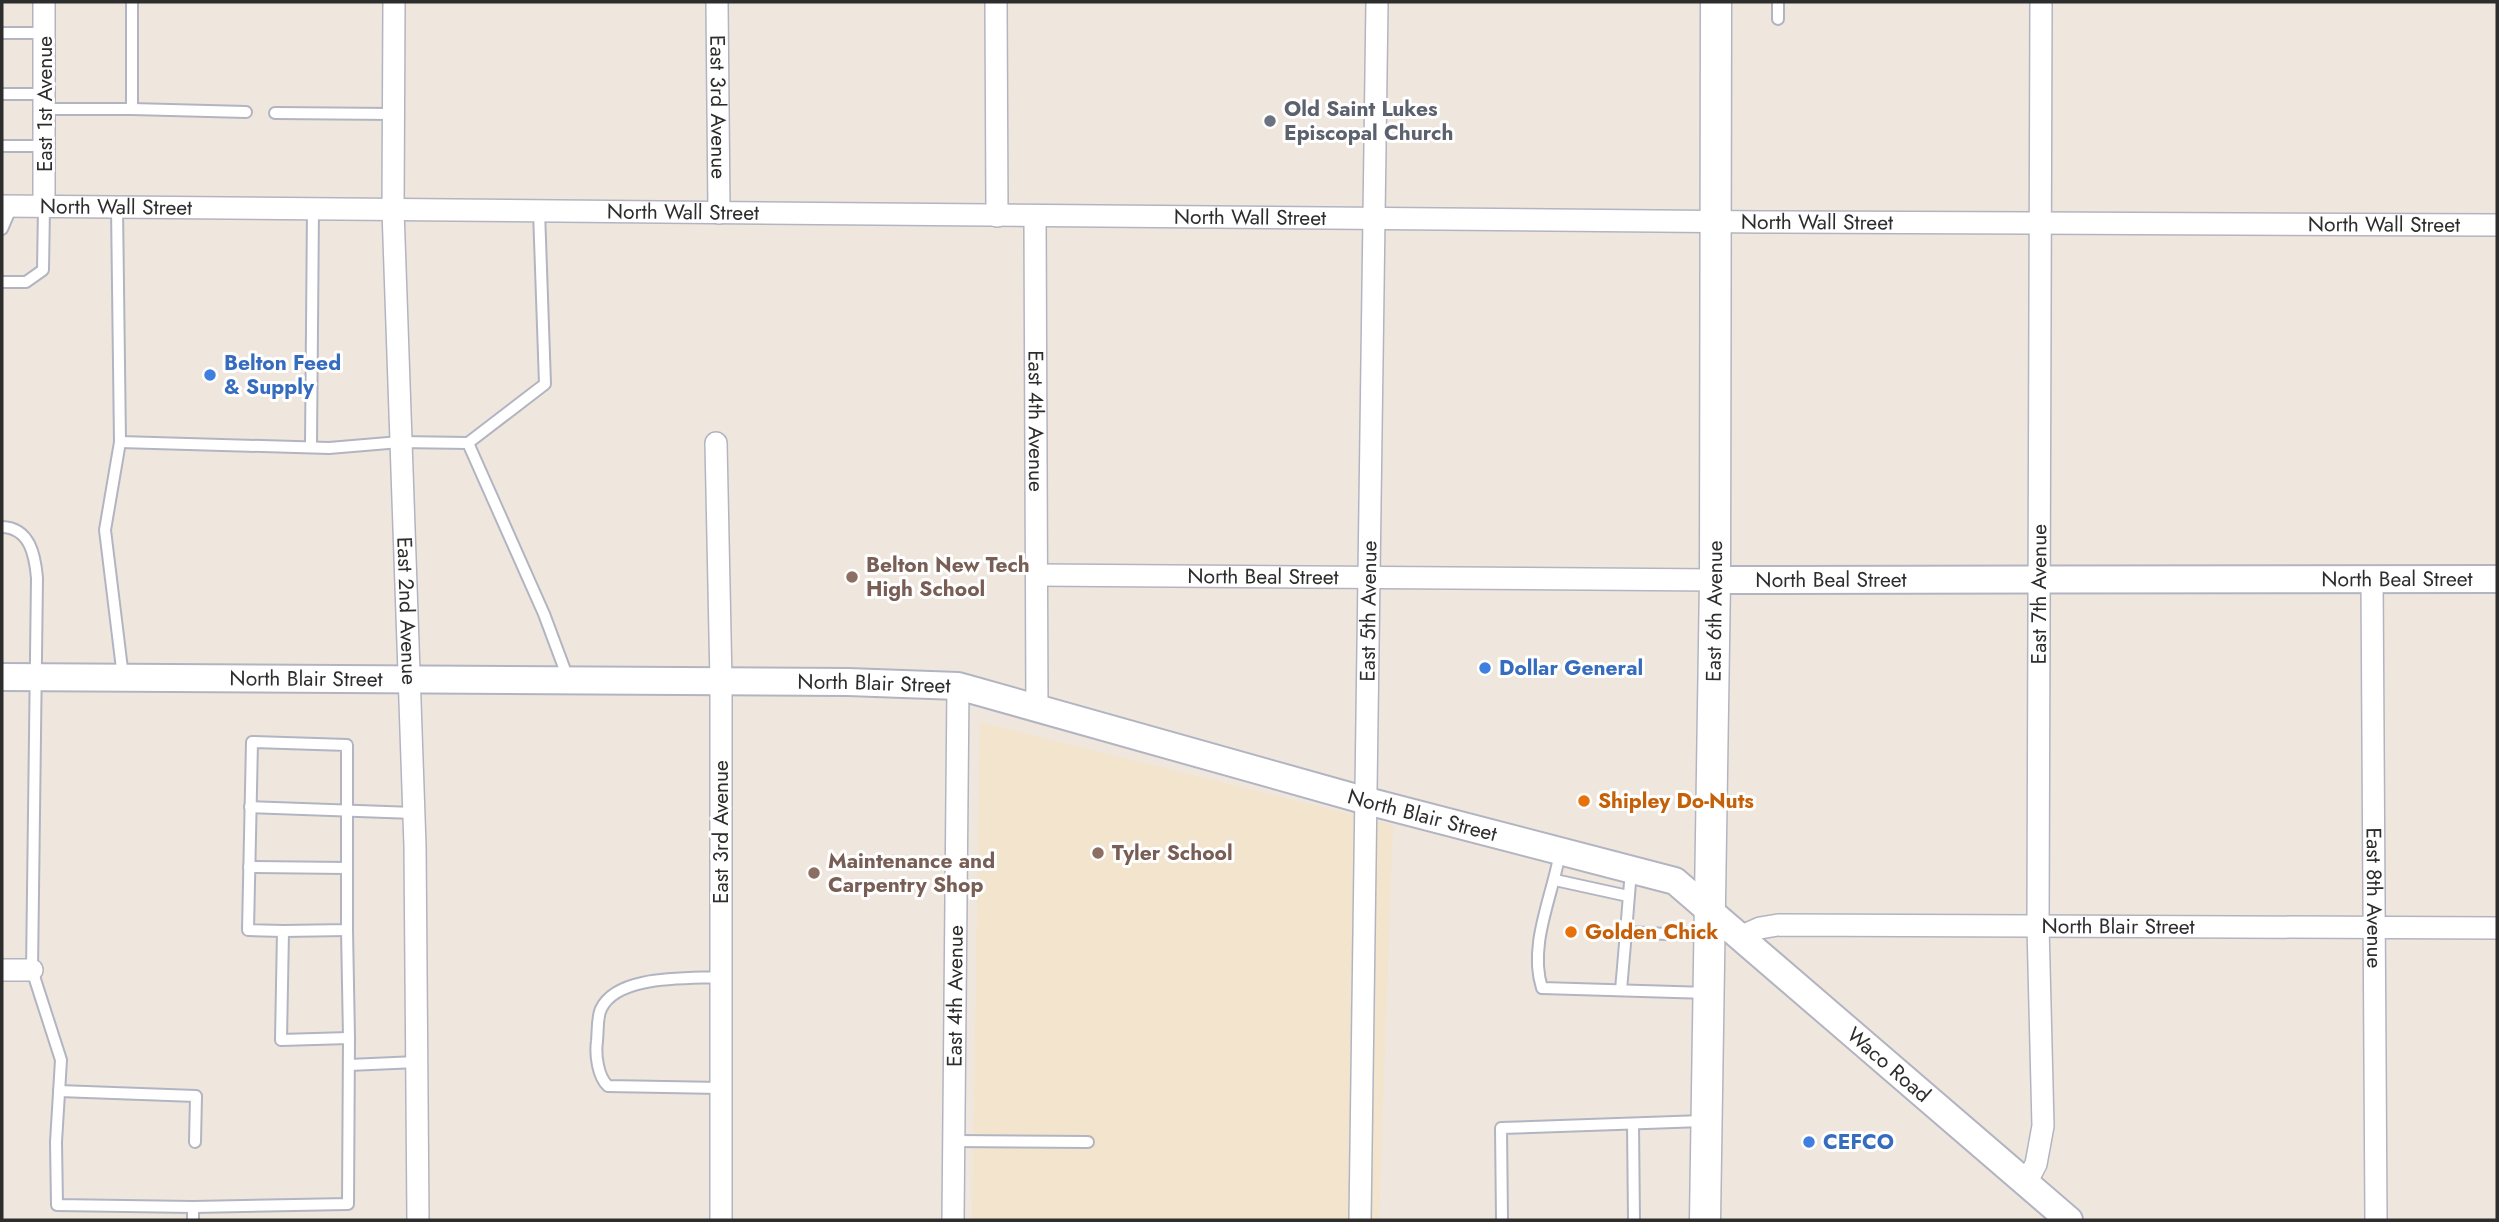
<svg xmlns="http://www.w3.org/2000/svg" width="2499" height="1222" font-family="Jost,sans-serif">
<rect width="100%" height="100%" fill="#efe7de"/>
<path fill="#f2e4cd" d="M980,722L1393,825L1379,1220H972Z"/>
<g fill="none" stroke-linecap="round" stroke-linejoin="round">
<g stroke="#b2b5c1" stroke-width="14">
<g id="service">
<path d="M1778,19V2"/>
<path d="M2,33H45"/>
<path d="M2,94H45"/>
<path d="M45,109H132V2"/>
<path d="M132,109L246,112"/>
<path d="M275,113L393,114"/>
<path d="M2,146H45"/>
<path d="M117,207L120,442L329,448L400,442L468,443L544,614L569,681"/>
<path d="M2,229L12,206"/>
<path d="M2,282H26L43,270L44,207"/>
<path d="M120,442L105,530L123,677"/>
<path d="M468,443L545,384L539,211"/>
<path d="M311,446L313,209"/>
<path d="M2,527C30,528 35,555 37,578L32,970L61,1060L56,1142L57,1205L193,1207V1220"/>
<path d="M250,807L414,813"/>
<path d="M1560,852C1553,895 1528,945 1542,988L1708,993"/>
<path d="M249,867L347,868"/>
<path d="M1555,880L1628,896"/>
<path d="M347,930L349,1038"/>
<path d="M1626,932L1631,870"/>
<path d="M1621,990L1626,932L1708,936"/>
<path d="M349,1065L417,1062"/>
<path d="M721,1088L608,1086C598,1077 595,1055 597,1041C598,1032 597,1017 601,1009C617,974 689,979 721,977"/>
<path d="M59,1091L196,1096L195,1142"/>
<path d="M1633,1124L1634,1220"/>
<path d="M954,1141L1088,1142"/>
<path d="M193,1207L348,1204L349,1038L281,1040L283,931L248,930L252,742L347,745V930L283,931"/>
<path d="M1502,1220L1501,1128L1703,1121"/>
</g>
</g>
<g stroke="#b2b5c1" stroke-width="24">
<g id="minor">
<path d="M44,2V207"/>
<path id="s1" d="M394,2L393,210L415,846L418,1220"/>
<path id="s2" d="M717,2L719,213"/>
<path d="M996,2L997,216"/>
<path id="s3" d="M2,206L1761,222L2497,225"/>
<path id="s4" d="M1035,216L1037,710"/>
<path d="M716,443L721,682V1220"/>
<path id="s5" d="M1037,575L1715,580"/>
<path id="s6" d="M2372,578L2376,1220"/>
<path id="s7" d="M1742,936L1760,928L1778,925L2497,928"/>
<path d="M2,970H32"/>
<path id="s8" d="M2026,1183L2036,1164L2043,1126L2038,926L2041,2"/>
<path id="s9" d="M953,1220L958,686"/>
<path id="s10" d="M1360,1220L1377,2"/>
</g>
</g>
<g stroke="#b2b5c1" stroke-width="30">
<g id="tertiary">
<path id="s11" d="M1715,580L2497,579"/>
<path id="s12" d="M2,677L848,682L958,686L1367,801L1675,881L2069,1220"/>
</g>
</g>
<g stroke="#b2b5c1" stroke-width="33">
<g id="secondary">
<path id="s13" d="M1705,1220L1715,580L1716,2"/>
</g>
</g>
<use href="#service" stroke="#fff" stroke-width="10"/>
<use href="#minor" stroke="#fff" stroke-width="21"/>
<use href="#tertiary" stroke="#fff" stroke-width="26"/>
<use href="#secondary" stroke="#fff" stroke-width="30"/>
</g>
<circle fill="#6b7280" stroke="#fff" stroke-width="2.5" cx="1270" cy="121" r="7"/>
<g fill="#3f7fe0" stroke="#fff" stroke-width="2.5">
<circle cx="210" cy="375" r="7"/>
<circle cx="1485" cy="668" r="7"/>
<circle cx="1809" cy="1142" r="7"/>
</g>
<g fill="#8d6e63" stroke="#fff" stroke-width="2.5">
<circle cx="852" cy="577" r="7"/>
<circle cx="1098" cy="853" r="7"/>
<circle cx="814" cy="873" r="7"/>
</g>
<g fill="#e8710a" stroke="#fff" stroke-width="2.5">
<circle cx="1584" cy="801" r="7"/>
<circle cx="1571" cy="932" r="7"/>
</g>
<g text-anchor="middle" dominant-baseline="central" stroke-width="6" stroke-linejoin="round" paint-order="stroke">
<g font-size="21" fill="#2d2d2d" stroke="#fff">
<text transform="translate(45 104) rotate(-90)">East 1st Avenue</text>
<text stroke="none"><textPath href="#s2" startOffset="105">East 3rd Avenue</textPath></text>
<text stroke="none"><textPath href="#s3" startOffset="114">North Wall Street</textPath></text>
<text stroke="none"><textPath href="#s3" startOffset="681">North Wall Street</textPath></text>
<text stroke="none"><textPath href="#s3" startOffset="1248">North Wall Street</textPath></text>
<text stroke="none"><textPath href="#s3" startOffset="1815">North Wall Street</textPath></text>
<text stroke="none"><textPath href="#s3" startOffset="2382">North Wall Street</textPath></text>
<text stroke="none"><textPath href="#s4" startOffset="205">East 4th Avenue</textPath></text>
<text stroke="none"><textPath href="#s5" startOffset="226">North Beal Street</textPath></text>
<text stroke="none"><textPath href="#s11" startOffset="682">North Beal Street</textPath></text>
<text stroke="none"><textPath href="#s11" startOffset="116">North Beal Street</textPath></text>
<text stroke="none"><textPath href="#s8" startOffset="592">East 7th Avenue</textPath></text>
<text stroke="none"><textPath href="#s1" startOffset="609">East 2nd Avenue</textPath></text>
<text stroke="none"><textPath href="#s10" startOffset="609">East 5th Avenue</textPath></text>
<text stroke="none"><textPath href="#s13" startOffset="609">East 6th Avenue</textPath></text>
<text stroke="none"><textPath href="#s12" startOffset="304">North Blair Street</textPath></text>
<text stroke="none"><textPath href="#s12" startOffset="872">North Blair Street</textPath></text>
<text stroke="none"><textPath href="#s12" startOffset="1438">North Blair Street</textPath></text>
<text transform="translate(721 832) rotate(-90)">East 3rd Avenue</text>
<text stroke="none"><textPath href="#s6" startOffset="320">East 8th Avenue</textPath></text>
<text stroke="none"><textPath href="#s7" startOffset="378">North Blair Street</textPath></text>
<text stroke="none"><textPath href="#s9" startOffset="224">East 4th Avenue</textPath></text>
<text stroke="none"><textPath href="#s12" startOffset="1981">Waco Road</textPath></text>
</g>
<g font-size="21" font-weight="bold" fill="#5b616d" stroke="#fff" text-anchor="start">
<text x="1284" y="109">Old Saint Lukes<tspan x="1284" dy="24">Episcopal Church</tspan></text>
</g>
<g font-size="21" font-weight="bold" fill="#366cbe" stroke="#fff" text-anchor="start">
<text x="224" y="363">Belton Feed<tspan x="224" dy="24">&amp; Supply</tspan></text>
<text x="1499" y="668">Dollar General</text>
<text x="1823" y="1142">CEFCO</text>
</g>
<g font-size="21" font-weight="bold" fill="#785e54" stroke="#fff" text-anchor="start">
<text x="866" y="565">Belton New Tech<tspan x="866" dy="24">High School</tspan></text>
<text x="1112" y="853">Tyler School</text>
<text x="828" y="861">Maintenance and<tspan x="828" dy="24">Carpentry Shop</tspan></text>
</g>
<g font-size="21" font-weight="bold" fill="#c56008" stroke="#fff" text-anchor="start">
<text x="1598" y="801">Shipley Do-Nuts</text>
<text x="1585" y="932">Golden Chick</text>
</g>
</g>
<rect width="2499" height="1222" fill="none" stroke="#2d2d2d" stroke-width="7"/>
</svg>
